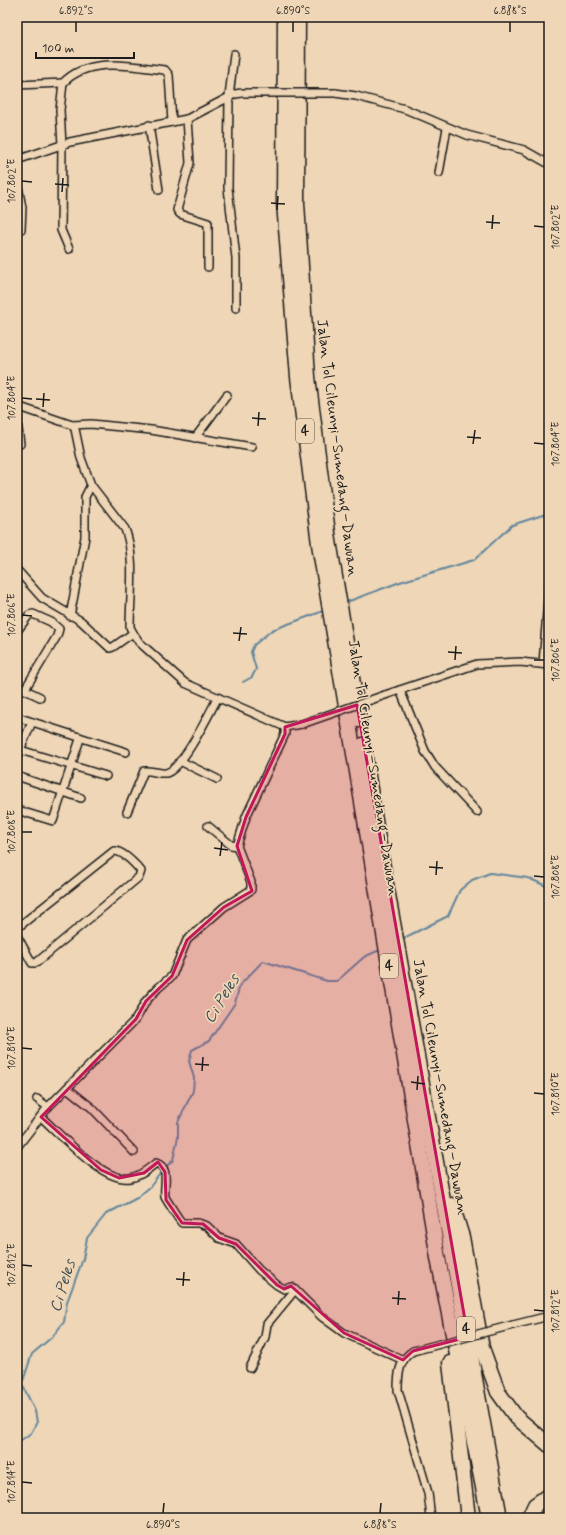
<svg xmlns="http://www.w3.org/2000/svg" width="566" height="1535" font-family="Mynerve,sans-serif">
<rect width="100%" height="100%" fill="#eed6b6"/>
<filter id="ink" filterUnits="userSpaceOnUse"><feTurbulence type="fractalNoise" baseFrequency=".025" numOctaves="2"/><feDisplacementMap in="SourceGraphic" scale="8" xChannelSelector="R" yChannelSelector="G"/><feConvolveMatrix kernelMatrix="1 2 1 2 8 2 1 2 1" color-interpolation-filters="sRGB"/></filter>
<g filter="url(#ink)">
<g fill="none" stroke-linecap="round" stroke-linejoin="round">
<g stroke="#64869d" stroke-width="2">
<path d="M344,603L400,582L474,560L512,525L549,513"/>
<path d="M243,682L252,677L256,669L251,652L254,645L272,630L326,610"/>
<path d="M402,939L448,916L460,890L472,880L490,873L528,878L544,885L549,889"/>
<path d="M165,1168L173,1160L178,1137V1122L193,1091L194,1078L189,1061L192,1050L209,1041L235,1003L240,985L263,961L327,981H337L364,957L382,949"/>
<path d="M17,1443L31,1433L37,1422L35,1411L22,1384L32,1354L52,1337L64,1322L67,1302L83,1259L87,1238L106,1214L137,1198L150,1187L162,1171"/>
</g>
<g stroke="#1c1c1c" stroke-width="10">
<g id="minor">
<path d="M234,54L229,97L228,188L236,258V308"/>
<path d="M17,85L63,83"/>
<path d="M335,93L356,96L405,109L467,135L524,150L549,164"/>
<path d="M187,119L190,163L177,210L180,214L208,223V267"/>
<path d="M149,125L159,190"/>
<path d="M17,160L70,142L187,119L235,94L242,93"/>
<path d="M439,173L447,128"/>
<path d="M17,181L22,208L21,229"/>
<path d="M69,249L61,230L62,145L60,110L63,83C88,56 132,66 165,70L169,75L172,122"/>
<path d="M17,406L72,425L75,429L81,458L91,485L125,529C136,557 130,596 130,627L133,633L139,642L185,683L285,727L302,724"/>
<path d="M17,421L20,444"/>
<path d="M72,425L91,424L151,430L252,447"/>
<path d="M195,438L227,395"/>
<path d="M17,570L42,598L81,621L110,648L113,647L133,633"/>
<path d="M70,616L85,537V497L91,485"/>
<path d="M17,631L29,615L33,614L51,622L59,629L57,636L25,689"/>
<path d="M543,664L549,586"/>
<path d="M17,686L40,697"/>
<path d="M400,690L425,751L435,767L477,812"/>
<path d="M385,695L477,664L520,662L549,665"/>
<path d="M17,717L79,737L80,739L53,821L17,810"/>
<path d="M79,737L126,752"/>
<path d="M17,749L106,776"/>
<path d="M17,757L32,722"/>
<path d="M180,761L217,779"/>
<path d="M17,776L81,798"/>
<path d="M127,812L144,771C151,770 159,774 166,773C182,770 210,712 218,697"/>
<path d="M208,826L231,845L237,846"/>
<path d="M17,928L114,851C123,851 135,864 141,871L139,877L36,963H32L17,936"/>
<path d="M67,1088L92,1108L134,1152"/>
<path d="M37,1099L48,1107"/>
<path d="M41,1117C60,1134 104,1183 130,1178C141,1176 148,1169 156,1163C171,1168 163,1186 165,1197C166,1199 179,1220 182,1223H198L207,1226L219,1238L236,1244L259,1270L277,1285L284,1289L292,1287L322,1317L344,1333L403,1360"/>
<path d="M17,1147L48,1107L136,1019L146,1001L158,988L172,976L187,940L224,907L251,890V882L237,846L246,817L285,734V727"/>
<path d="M513,1325L549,1316"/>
<path d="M413,1351C399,1359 398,1375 398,1390L428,1493L431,1518"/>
<path d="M250,1368L265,1337L267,1324L295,1290"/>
<path d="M17,1517L18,1518"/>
</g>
</g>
<g stroke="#1c1c1c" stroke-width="17">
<g id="motorway">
<path d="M285,17L284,203L298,377L319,544L438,1258L489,1518"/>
<path d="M298,17L297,203L308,377L329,541L359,720"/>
<path d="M363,745L378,839L500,1518"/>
<path d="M452,1205L462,1237L482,1348L498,1392L516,1417L549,1445"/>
<path d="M450,1363L468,1518"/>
<path d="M529,1518L535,1505L549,1495"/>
</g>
</g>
<use href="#minor" stroke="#eed6b6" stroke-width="7"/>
<use href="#motorway" stroke="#eed6b6" stroke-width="14"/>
<g stroke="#1c1c1c" stroke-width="10" stroke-linecap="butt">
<g id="minor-bridge">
<path d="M242,93H335"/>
<path d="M302,724L385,695"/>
<path d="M413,1351L513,1325"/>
</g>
</g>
<use href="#minor-bridge" stroke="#eed6b6" stroke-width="7"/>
</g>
</g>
<path fill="#c2185b" fill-opacity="0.2" stroke="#c2185b" stroke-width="3" stroke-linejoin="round" d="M357,705L468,1337L413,1351L403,1360L344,1333L291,1286L284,1289L277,1285L236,1244L219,1238L203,1224L182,1223L166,1200L165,1172L158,1162L144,1173L119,1178L101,1170L41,1117L136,1019L146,1001L172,976L187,940L224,907L252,891L237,846L246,817L285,734V727Z"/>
<path fill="none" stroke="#1c1c1c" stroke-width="1.5" d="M76,32V22M293,32V22M510,32V22M22,181L32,182M55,184L69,185M62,192L63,178M271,203L285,204M277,210L278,196M486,222L500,223M534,226L544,227M492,229L493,215M22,398L32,399M36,399L50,400M43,407L44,393M252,418L266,419M258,426L259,412M467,437L481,438M534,443L544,444M473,444L475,430M22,615L32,616M233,633L247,634M239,641L241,627M448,652L462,653M455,660L456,646M534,660H544M22,832H32M214,848L228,850M220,856L222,842M429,867L443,868M436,875L437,861M534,876L544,877M22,1048L32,1049M195,1064L209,1065M202,1071L203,1057M411,1082L425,1084M417,1090L418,1076M534,1093L544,1094M22,1265L32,1266M176,1279L190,1280M183,1286L184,1272M392,1298L406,1299M398,1305L399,1291M534,1310L544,1311M22,1482L32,1483M163,1513L164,1503M380,1513L381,1503"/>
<g text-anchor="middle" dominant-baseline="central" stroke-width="3.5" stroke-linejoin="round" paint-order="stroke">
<g fill="#eed6b6" stroke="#5b544a" stroke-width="1">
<rect x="296" y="419" width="18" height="24" rx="3"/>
<rect x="380" y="954" width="18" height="24" rx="3"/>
<rect x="457" y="1317" width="18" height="24" rx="3"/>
</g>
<g font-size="14" font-weight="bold" fill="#1c1c1c">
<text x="305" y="431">4</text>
<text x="389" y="966">4</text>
<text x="466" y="1329">4</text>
</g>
<g font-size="15" fill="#1c1c1c" stroke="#eed6b6">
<text transform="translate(337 448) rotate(83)">Jalan Tol Cileunyi–Sumedang–Dawuan</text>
<text transform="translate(373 768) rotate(81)">Jalan Tol Cileunyi–Sumedang–Dawuan</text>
<text transform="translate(440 1087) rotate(80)">Jalan Tol Cileunyi–Sumedang–Dawuan</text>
</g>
<g font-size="16" font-style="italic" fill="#3a4852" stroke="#eed6b6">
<text transform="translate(222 999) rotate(-59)">Ci Peles</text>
<text transform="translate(63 1286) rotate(-73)">Ci Peles</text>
</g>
</g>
<rect width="566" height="1535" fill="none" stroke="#eed6b6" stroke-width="44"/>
<path d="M36 52v6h98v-6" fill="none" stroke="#1c1c1c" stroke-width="2"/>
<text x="42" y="52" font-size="12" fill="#1c1c1c" stroke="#eed6b6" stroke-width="3" paint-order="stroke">100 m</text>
<rect x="22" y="22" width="522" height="1491" fill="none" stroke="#1c1c1c" stroke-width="1.5"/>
<g font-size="10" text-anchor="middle" fill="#1c1c1c">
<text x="76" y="14">6.892°S</text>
<text x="293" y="14">6.890°S</text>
<text x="510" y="14">6.888°S</text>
<text transform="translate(11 181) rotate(-90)" y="4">107.802°E</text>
<text transform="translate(555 227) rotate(-90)" y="4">107.802°E</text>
<text transform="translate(11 398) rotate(-90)" y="4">107.804°E</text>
<text transform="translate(555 444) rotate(-90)" y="4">107.804°E</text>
<text transform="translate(11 615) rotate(-90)" y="4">107.806°E</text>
<text transform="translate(555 660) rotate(-90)" y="4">107.806°E</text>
<text transform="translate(11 832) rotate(-90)" y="4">107.808°E</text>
<text transform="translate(555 877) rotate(-90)" y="4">107.808°E</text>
<text transform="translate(11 1048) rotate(-90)" y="4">107.810°E</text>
<text transform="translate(555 1094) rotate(-90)" y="4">107.810°E</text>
<text transform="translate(11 1265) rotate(-90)" y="4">107.812°E</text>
<text transform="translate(555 1311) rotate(-90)" y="4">107.812°E</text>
<text transform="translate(11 1482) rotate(-90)" y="4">107.814°E</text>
<text x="163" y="1528">6.890°S</text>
<text x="380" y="1528">6.888°S</text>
</g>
</svg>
